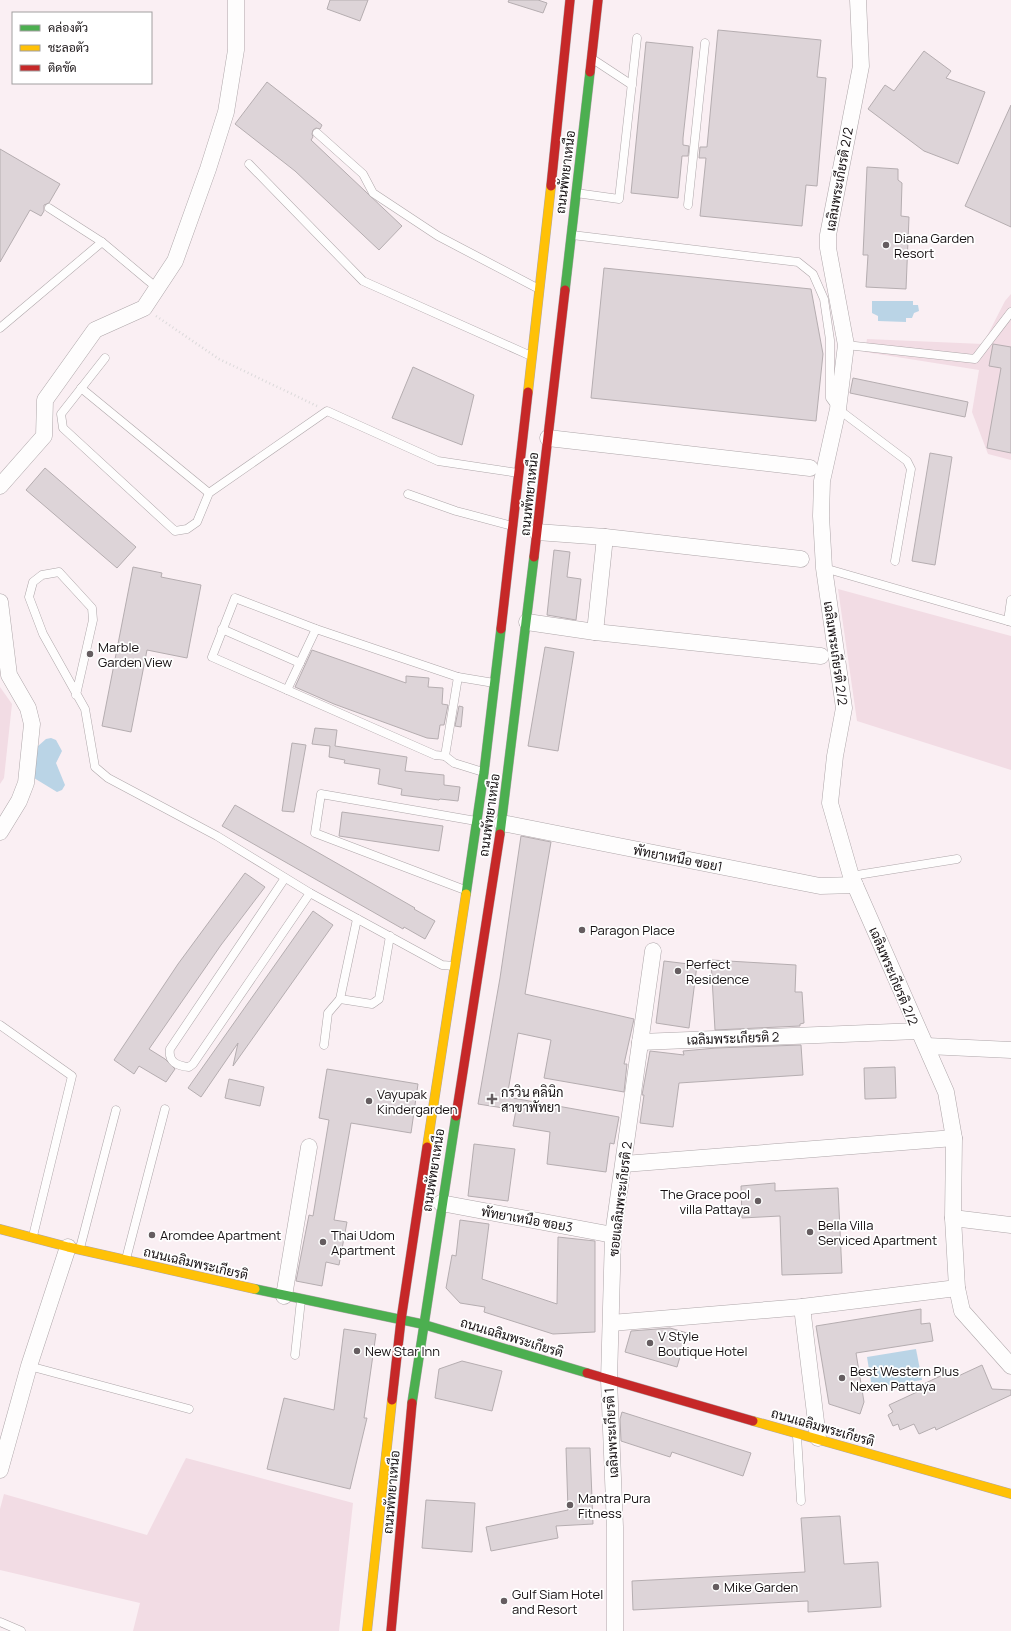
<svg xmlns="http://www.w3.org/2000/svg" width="1011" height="1631" font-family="Manrope,Sarabun,sans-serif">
<rect width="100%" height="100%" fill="#faeff3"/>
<g fill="#f2dce4">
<path d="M1011,294V460L988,454L972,412L979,370L865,352L867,339L983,344L1005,301Z"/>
<path d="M838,589L1011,636V770L857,721Z"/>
<path d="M0,687L12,704L4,778L0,784Z"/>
<path d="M186,1458L353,1503L339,1631H133L140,1603L0,1570V1509L4,1494L147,1535Z"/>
</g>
<g fill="#bad4e6">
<path d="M872,301H913V305H918L919,311L914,313L912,318H906V322L878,321V316L872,313Z"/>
<path d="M51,738L56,740L62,751L56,763L65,785L62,790L57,792L34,778L37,747L46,739Z"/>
<path d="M916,1349L922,1380L872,1388L867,1357Z"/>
</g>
<g fill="#ddd4d8" stroke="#b5adb0">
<path d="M330,0H368L360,21L327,9Z"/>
<path d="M509,0H538L547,3L543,13L508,2Z"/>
<path d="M718,30L821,40L817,77L826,78L817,186L806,185L802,226L700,216L706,158H699L700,147H707Z"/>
<path d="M646,42L693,47L683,138V145L689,146L688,156H682L678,198L631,193Z"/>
<path d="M924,51L951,71L946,78L985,92L958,164L924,151L868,109L885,85L894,91Z"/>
<path d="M267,82L322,125L320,129L316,128L313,130L312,134L313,137L311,140L402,226L379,250L295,171L235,124Z"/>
<path d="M1011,105V227L965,206Z"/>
<path d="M0,149L60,184L49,203L44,205V211L41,216L30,210L0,262Z"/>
<path d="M867,167L898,169V180L902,183L901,216L909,217L906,289L866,287L868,255H863Z"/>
<path d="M604,268L811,289L823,354L816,421L591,398Z"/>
<path d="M993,344L1011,347V453L987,448L1001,368L989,366Z"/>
<path d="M413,367L474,395L462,445L392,418Z"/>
<path d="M853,378L968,402L965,417L850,393Z"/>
<path d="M930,453L952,457L935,565L912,561Z"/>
<path d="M45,468L136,547L117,568L26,490Z"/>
<path d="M554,550L570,552L567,577L581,579L576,620L547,615Z"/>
<path d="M133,567L162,573L161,577L201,585L187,658L147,650L131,732L102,726Z"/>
<path d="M545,647L574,652L558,751L528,746Z"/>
<path d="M312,650L406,683V676L429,678L428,687L443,688L442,704L448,705L444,725H440L438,739L427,738L334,704L295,687Z"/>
<path d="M459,706L463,707L461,727L455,726Z"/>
<path d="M315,728L337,730L335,746L407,757L405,771L444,775V785L460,787L458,801L440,799L439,800L401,795L402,789L378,784L380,769L344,763L345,760L329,757L330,746L312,744Z"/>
<path d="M292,743L306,745L294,812L282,811Z"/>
<path d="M235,805L415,908L414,909L435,921L425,939L404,927L403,929L222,826Z"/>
<path d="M342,812L443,826L439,851L339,836Z"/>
<path d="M521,836L551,842L525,994L634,1019L624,1064H627L624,1092L544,1078L551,1040L518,1033L507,1097L619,1117L614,1144L610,1143L606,1172L547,1164L550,1132L513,1126L516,1110L478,1104L500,978Z"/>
<path d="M245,873L265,887L221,945L149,1049L165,1059L175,1069L166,1082L139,1066L134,1074L114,1060L178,964Z"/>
<path d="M313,911L333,925L233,1066L238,1043L201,1097L188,1088Z"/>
<path d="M711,960L796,965L795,992H802L804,1023L800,1024V1026L715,1030Z"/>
<path d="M664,961L697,965L689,1028L656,1023Z"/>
<path d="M801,1045L803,1075L679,1083L673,1127L640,1123L644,1095H642L650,1051L684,1055L683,1051L716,1048Z"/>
<path d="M895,1067L896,1098L865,1099L864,1068Z"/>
<path d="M327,1069L418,1084L411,1133L351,1123L334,1220L347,1222L339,1265L326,1262L322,1286L296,1281L309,1215L313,1216L329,1120L319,1118Z"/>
<path d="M229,1079L264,1087L260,1106L225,1098Z"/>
<path d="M474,1144L515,1149L508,1201L468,1196Z"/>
<path d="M775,1183V1191L838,1188L842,1273L782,1275L780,1216L742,1218L741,1186Z"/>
<path d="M460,1220L489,1224L482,1279L557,1304L558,1237L595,1241V1332L553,1334L484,1312L485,1307L460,1303L446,1288L452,1255L456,1256Z"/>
<path d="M921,1309V1324L930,1323L933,1341L856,1353L864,1402L860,1414L829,1404L816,1326Z"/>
<path d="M670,1328L687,1333L677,1367L625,1352L631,1331Z"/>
<path d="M344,1329L376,1334L364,1418H367L350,1489L267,1469L284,1398L334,1410Z"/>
<path d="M462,1361L502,1371L492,1411L435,1398L439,1369Z"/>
<path d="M982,1365L992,1389L1011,1390V1395L936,1430L935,1427L919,1434L914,1424L900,1430L898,1424L893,1426L888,1415L893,1412L889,1405L917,1392L915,1388L951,1371L954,1378Z"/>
<path d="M622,1412L751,1453L743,1476L672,1452L670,1457L621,1441L620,1419Z"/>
<path d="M566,1448H590L593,1524L556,1526L558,1538L491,1551L486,1527L568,1510Z"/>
<path d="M426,1500L475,1503L472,1552L422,1548Z"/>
<path d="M840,1516L844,1564L878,1562L881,1607L808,1612V1601L633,1610L632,1581L805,1572L801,1518Z"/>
</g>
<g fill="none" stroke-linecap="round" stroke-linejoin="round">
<g stroke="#aea6a9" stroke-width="9">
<g id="lane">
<path d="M594,60L632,85"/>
<path d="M317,133L363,174L373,193L438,236L539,289"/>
<path d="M249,164L363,281L531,356"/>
<path d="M576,193L619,199L637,38"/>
<path d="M688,205L705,43"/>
<path d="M49,208L102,242L157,288"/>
<path d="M572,235L798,262L813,274L824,299L830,340V398L838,409L907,461L911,469L895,561"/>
<path d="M0,328L102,242"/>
<path d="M846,345L975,359L1011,312"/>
<path d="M105,358L61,414L63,428L175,531L187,529L197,522L209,493L327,411L438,461L518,473"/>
<path d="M81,388L209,493"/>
<path d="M408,494L456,511L512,526"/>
<path d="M824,568L1011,622"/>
<path d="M1008,621L1011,600"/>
<path d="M222,629L300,663"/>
<path d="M287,690L316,629"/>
<path d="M76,695L93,620L92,608L59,572L42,575L33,582L29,597L43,634L85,709L95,767L108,778L217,836L310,893L442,965L454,966"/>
<path d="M445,756L435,755L212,657L235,598L316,629L458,677"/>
<path d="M483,772L454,763L445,756L458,677L494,683"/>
<path d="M851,876L957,859"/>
<path d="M285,878L170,1049C168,1062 177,1066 189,1067L193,1064L310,893"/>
<path d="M465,890L315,833L321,794L476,821"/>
<path d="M357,919L340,999L372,1004L379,999L390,936"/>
<path d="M0,1025L72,1076L33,1236"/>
<path d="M324,1045L328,1013L340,999"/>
<path d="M80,1248L116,1110"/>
<path d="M126,1259L165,1109"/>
<path d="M295,1355L301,1300"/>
<path d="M29,1366L189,1409"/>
<path d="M797,1436L801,1501"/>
<path d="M0,1622L21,1631"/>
</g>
</g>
<g stroke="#aea6a9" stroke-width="17">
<g id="street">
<path d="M858,0L861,66L828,235V248L846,345L838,409L822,481L821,516L824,568L844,708L835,756L830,803L851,876L946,1092L954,1138L953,1218L957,1288L962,1311L1011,1366"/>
<path d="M548,438L810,468"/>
<path d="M0,486L44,436L45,400L95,330L144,308L175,261L208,169L226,112L236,50V0"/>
<path d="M537,532L605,537L801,559"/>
<path d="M0,602L9,675L28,708L32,724L26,783L19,801L0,832"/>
<path d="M527,622L595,632L821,656"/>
<path d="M595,632L605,537"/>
<path d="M502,823L820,886L855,885"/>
<path d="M640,1042L918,1031"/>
<path d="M927,1046L1011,1050"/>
<path d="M624,1164L954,1138"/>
<path d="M441,1203L613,1235"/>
<path d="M953,1218L1011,1225"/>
<path d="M284,1296L309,1147"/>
<path d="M802,1307L818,1438"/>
<path d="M611,1323L802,1307L957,1288"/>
<path d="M0,1470L29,1366L68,1247"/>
<path d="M615,1631V1527L609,1380L613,1235L653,951"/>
</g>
</g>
<g stroke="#aea6a9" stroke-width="10">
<g id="fast">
<path d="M565,290L590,72"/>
<path d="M500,834L534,557"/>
<path d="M466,894L484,772L501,629"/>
<path d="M255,1289L422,1324L587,1373"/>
<path d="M412,1403L456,1116"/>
</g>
</g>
<g stroke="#aea6a9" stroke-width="10">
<g id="slow">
<path d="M528,392L551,186"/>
<path d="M427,1147L466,894"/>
<path d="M0,1229L68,1247L255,1289"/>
<path d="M753,1421L1011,1494"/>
<path d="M367,1631L392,1400"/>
</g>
</g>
<g stroke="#aea6a9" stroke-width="10">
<g id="jam">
<path d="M590,72L598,0"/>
<path d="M551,186L570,0"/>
<path d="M534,557L565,290"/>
<path d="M501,629L528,392"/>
<path d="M456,1116L500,834"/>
<path d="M587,1373L753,1421"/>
<path d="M392,1400L401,1320L427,1147"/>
<path d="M391,1631L412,1403"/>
</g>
</g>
<path stroke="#dbd9da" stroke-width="2.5" stroke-dasharray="1 3" stroke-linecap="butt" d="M156,316L219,359L317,406"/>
<use href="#lane" stroke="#fefdfd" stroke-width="8"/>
<use href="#street" stroke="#fefdfd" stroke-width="16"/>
<use href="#fast" stroke="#4caf50" stroke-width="9"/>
<use href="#slow" stroke="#ffc107" stroke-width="9"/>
<use href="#jam" stroke="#c62828" stroke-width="9"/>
</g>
<g fill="#655d60" stroke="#fff" stroke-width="1.5">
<circle cx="886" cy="245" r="4"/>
<circle cx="90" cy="654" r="4"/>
<circle cx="582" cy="930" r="4"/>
<circle cx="678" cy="971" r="4"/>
<path d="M490 1093h4v4h4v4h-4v4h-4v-4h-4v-4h4z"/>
<circle cx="369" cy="1101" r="4"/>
<circle cx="758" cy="1201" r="4"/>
<circle cx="810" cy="1232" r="4"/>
<circle cx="152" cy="1235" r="4"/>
<circle cx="323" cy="1242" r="4"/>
<circle cx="650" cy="1343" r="4"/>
<circle cx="357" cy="1351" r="4"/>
<circle cx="842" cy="1378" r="4"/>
<circle cx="570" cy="1505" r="4"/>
<circle cx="716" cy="1587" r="4"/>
<circle cx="504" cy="1601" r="4"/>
</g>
<g text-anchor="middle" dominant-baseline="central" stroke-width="3.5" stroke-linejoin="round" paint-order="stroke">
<g font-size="13" fill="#150f11" stroke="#fff">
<text transform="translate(565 172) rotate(-83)">ถนนพัทยาเหนือ</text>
<text transform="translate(839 179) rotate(-80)">เฉลิมพระเกียรติ 2/2</text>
<text transform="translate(529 494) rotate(-84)">ถนนพัทยาเหนือ</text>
<text transform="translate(836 653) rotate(82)">เฉลิมพระเกียรติ 2/2</text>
<text transform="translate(489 815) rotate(-82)">ถนนพัทยาเหนือ</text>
<text transform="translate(678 858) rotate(11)">พัทยาเหนือ ซอย1</text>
<text transform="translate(894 976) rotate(67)">เฉลิมพระเกียรติ 2/2</text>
<text transform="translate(733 1038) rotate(-2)">เฉลิมพระเกียรติ 2</text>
<text transform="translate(433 1170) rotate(-81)">ถนนพัทยาเหนือ</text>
<text transform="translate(620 1199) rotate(-83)">ซอยเฉลิมพระเกียรติ 2</text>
<text transform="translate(527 1219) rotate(10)">พัทยาเหนือ ซอย3</text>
<text transform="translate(196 1263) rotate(13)">ถนนเฉลิมพระเกียรติ</text>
<text transform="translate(512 1337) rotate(17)">ถนนเฉลิมพระเกียรติ</text>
<text transform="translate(823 1427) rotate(16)">ถนนเฉลิมพระเกียรติ</text>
<text transform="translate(611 1433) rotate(-93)">เฉลิมพระเกียรติ 1</text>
<text transform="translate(391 1492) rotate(-85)">ถนนพัทยาเหนือ</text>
</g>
<g font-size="13" fill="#150f11" stroke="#fff" text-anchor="start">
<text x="894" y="238">Diana Garden<tspan x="894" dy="15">Resort</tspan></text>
<text x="98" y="647">Marble<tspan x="98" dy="15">Garden View</tspan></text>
<text x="590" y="930">Paragon Place</text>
<text x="686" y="964">Perfect<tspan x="686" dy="15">Residence</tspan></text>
<text x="501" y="1092">กรวิน คลินิก<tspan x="501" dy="15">สาขาพัทยา</tspan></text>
<text x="377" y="1094">Vayupak<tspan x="377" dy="15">Kindergarden</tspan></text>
<text x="750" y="1194" text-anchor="end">The Grace pool<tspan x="750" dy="15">villa Pattaya</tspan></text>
<text x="818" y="1225">Bella Villa<tspan x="818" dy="15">Serviced Apartment</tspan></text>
<text x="160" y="1235">Aromdee Apartment</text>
<text x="331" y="1235">Thai Udom<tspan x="331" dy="15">Apartment</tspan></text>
<text x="658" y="1336">V Style<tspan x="658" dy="15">Boutique Hotel</tspan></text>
<text x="365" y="1351">New Star Inn</text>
<text x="850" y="1371">Best Western Plus<tspan x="850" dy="15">Nexen Pattaya</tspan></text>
<text x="578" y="1498">Mantra Pura<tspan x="578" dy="15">Fitness</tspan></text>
<text x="724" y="1587">Mike Garden</text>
<text x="512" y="1594">Gulf Siam Hotel<tspan x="512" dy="15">and Resort</tspan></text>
</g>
</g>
<rect x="12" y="12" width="140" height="72" fill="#ffffff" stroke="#a19fa0"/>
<rect x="20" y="25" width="20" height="6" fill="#4caf50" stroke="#a19fa0"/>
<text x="48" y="32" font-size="12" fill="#150f11">คล่องตัว</text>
<rect x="20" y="45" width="20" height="6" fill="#ffc107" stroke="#a19fa0"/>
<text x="48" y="52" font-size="12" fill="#150f11">ชะลอตัว</text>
<rect x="20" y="65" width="20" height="6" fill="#c62828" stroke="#a19fa0"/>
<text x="48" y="72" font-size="12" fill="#150f11">ติดขัด</text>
</svg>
